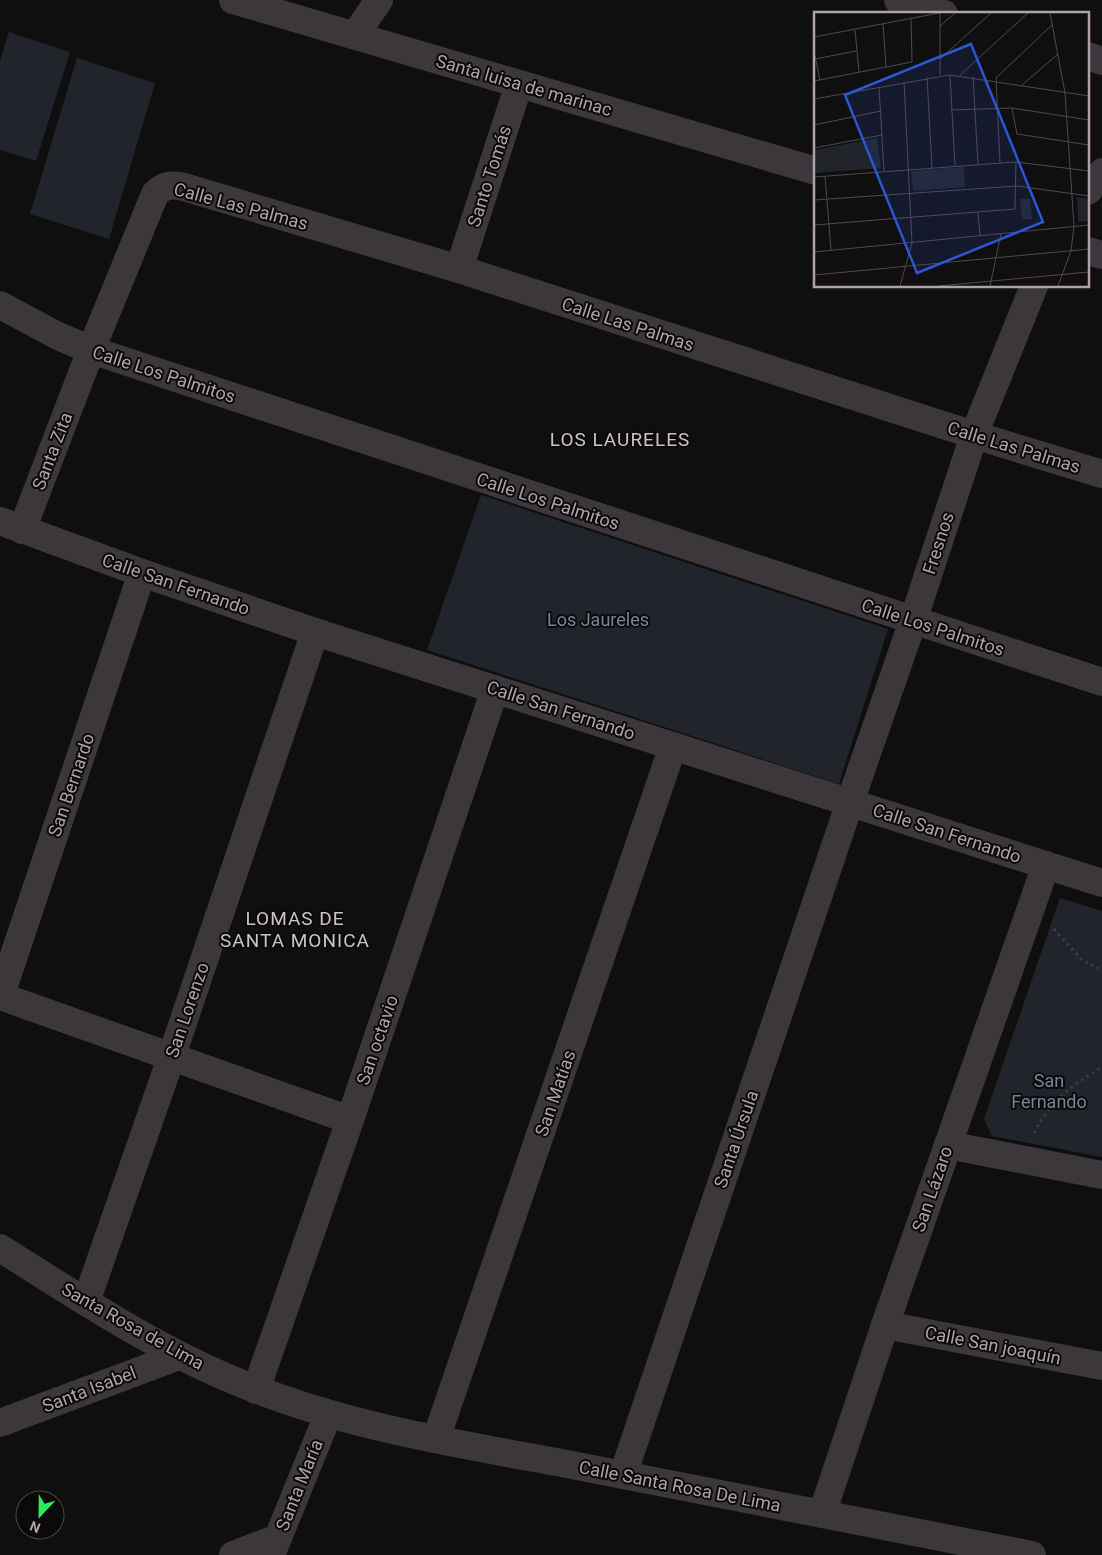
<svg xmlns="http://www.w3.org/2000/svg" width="1102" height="1555" font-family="Roboto,sans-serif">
<rect width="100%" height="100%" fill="#100f0f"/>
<g fill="#21242a">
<path d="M9,32L70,52L36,161L0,150V61Z"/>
<path d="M77,58L155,83L109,239L30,214Z"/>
<path d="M481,495L888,629L839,784L427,650Z"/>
<path d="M1060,898L1102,911V1157L992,1136L984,1119Z"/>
</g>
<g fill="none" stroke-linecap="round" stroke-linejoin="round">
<g stroke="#413a3f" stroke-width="3" stroke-dasharray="2.5 4" stroke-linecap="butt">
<path d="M1054,929L1082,960L1102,970"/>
<path d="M1034,1133C1051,1100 1071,1086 1102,1067"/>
</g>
<g stroke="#3c373a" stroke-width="28">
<path d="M233,0L816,171"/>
<path d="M898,0L944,14"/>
<path d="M355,35L379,0"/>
<path d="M1088,56L1102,61"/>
<path d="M1088,191L1102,172"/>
<path d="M1088,251L1102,255"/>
<path d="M459,269L519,84"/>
<path d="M0,305L58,336L91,350L1102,682"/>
<path d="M0,521L142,573L315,632L1102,883"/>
<path d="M22,530L91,350L155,194C164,185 171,184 184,187L459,269L974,435L1102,474"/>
<path d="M0,996L350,1120"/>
<path d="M0,997L142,573"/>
<path d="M948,1145L1102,1175"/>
<path d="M0,1248C83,1300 166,1356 258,1390C361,1430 473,1446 582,1467C732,1496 882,1526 1032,1555"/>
<path d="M86,1302L171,1058L315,632"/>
<path d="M885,1325L1102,1366"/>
<path d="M256,1390L350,1120L495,689"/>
<path d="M0,1423L179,1356"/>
<path d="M436,1439L673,746"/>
<path d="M623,1475L850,802L913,621L974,435L1034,286"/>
<path d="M822,1514L885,1325L1046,865"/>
<path d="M233,1555L278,1538"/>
<path d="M271,1555L328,1415"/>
</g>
</g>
<g text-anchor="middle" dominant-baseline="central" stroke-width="4" stroke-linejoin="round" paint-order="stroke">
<g font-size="18" fill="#b1a0ac" stroke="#0b0a0a">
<text transform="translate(524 85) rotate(16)">Santa luisa de marinac</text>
<text transform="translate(489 176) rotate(-72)">Santo Tomás</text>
<text transform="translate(241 206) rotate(15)">Calle Las Palmas</text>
<text transform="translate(628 324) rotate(18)">Calle Las Palmas</text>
<text transform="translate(164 374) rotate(18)">Calle Los Palmitos</text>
<text transform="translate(1014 447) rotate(17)">Calle Las Palmas</text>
<text transform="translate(52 451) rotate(-69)">Santa Zita</text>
<text transform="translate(548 501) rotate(18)">Calle Los Palmitos</text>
<text transform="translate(938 543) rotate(-72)">Fresnos</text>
<text transform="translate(176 584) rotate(19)">Calle San Fernando</text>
<text transform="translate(933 627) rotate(18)">Calle Los Palmitos</text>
<text transform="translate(561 710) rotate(18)">Calle San Fernando</text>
<text transform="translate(71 785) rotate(-71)">San Bernardo</text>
<text transform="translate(947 833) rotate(18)">Calle San Fernando</text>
<text transform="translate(187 1010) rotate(-71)">San Lorenzo</text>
<text transform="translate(377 1040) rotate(-71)">San octavio</text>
<text transform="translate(555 1093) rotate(-71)">San Matías</text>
<text transform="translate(736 1139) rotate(-71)">Santa Úrsula</text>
<text transform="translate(932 1189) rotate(-71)">San Lázaro</text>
<text transform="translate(133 1326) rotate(29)">Santa Rosa de Lima</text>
<text transform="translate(993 1345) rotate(11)">Calle San joaquín</text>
<text transform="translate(89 1389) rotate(-21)">Santa Isabel</text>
<text transform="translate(299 1485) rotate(-68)">Santa María</text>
<text transform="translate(680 1486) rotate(11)">Calle Santa Rosa De Lima</text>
</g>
<g font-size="18" fill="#77849c" stroke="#0b0a0a">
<text x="598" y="619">Los Jaureles</text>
<text x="1049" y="1080">San<tspan x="1049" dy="21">Fernando</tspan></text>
</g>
<g font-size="19" letter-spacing="1" fill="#cdc1c9" stroke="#0b0a0a">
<text x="620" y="439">LOS LAURELES</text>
<text x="295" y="918">LOMAS DE<tspan x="295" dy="22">SANTA MONICA</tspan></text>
</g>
</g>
<g transform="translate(814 12)">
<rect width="275" height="275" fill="#100f0f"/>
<path d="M63,126L67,156L0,161V138ZM150,155L151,175L99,179L97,159ZM263,185L275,187V209L264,210ZM216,187L218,207L208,208L206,187Z" fill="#21242a"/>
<path fill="none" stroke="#50494e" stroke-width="1" d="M126,1V63M236,1L251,81L260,214L257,239L244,274M69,12L72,55M126,14L141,1M41,18L45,60M0,25L125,1M0,39L6,68M1,47L42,39M126,47L177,1M136,63L141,154M146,63L214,1M113,65L118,156M159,65L164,152M0,69L98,50L97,7M208,73L244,42M65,75L70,159M0,87L136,63L275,84M198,96L203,122L275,133M137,98L198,96L275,108M0,113L67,99M0,136L68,123M186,151L182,66L238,13M11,164L17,238M0,165L202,150L275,159M0,188L203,174L275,184M164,200L166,224M0,213L201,197L202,150M0,240L275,213M0,263L275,237M86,274L98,231L90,70M124,274L275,260M176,274L187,222"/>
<path fill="#2c56d4" fill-opacity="0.15" stroke="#2c56d4" stroke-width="2.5" d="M157,32L229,210L103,261L31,83Z"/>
<rect width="275" height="275" fill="none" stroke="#b1a0ac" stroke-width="2.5"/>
</g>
<g transform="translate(40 1515) rotate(202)"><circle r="24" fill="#0b0a0a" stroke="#4d464b"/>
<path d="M0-4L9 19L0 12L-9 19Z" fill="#2aed5b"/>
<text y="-8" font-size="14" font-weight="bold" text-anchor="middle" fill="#b1a0ac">N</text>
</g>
</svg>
